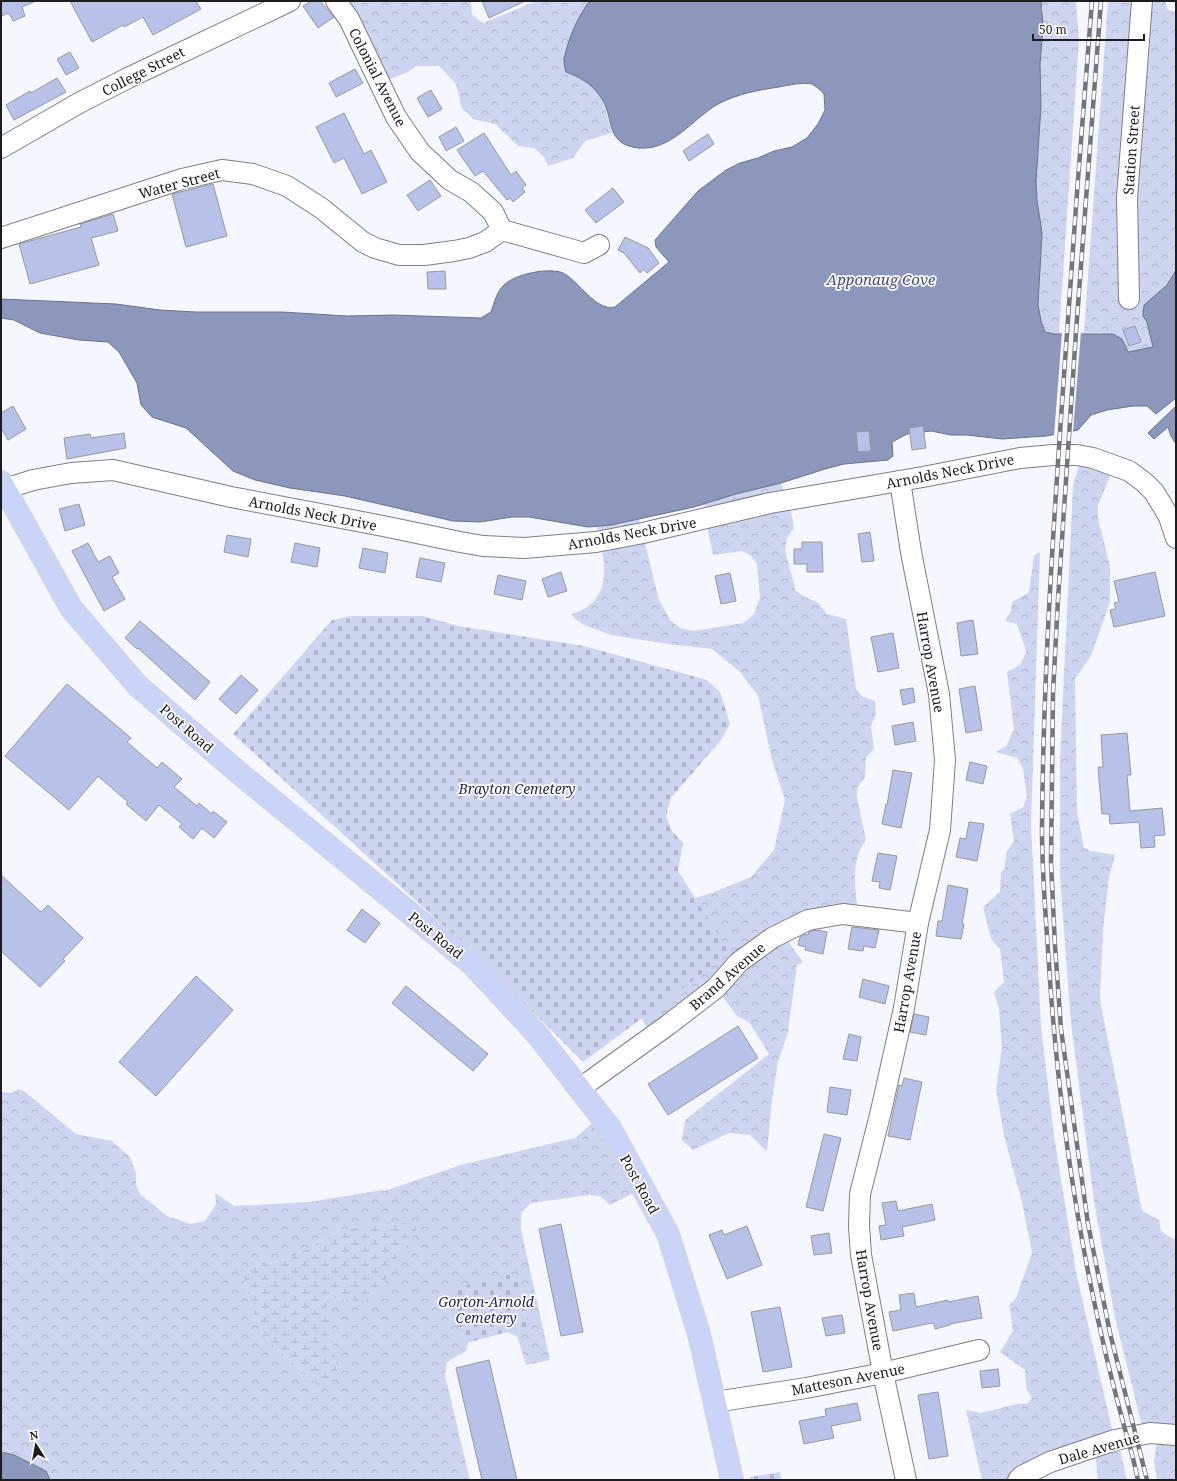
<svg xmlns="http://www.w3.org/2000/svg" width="1177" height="1481" font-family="'Noto Serif',serif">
<defs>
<pattern id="forest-crowns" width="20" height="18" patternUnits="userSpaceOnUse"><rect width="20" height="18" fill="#ced5f0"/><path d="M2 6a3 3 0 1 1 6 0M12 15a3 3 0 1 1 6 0" fill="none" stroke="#b0b6ce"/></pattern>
<pattern id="wetland-marsh" width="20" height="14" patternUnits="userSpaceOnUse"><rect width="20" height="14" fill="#ced5f0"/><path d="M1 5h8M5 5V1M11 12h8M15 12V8" fill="none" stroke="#b0b6ce"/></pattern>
<pattern id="cemetery-stones" width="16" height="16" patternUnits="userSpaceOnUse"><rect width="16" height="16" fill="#ced5f0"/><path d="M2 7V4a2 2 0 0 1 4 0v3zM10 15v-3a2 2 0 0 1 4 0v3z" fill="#b0b6ce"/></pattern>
</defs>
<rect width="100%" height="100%" fill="#f5f7fe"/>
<g fill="url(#forest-crowns)" fill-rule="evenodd">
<path d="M339,1H471L472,15L483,23L534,2L590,1C578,16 567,41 564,60C564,63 565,68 566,72C570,74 576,75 580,78C602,89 606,112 612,133L585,141L573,158L548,166L544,157L534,148L518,146L495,124L473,119L468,113L462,109L456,84L439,66H415L408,72L383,82Z"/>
<path d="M1041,1H1076L1079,40L1059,333L1084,332L1108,1H1165L1168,10L1176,12V270L1167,285L1144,305L1143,316L1147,322L1153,347L1128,352L1122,339L1100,333L1055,334L1045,332L1041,321L1038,305L1036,182L1041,106L1040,64L1043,9Z"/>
<path d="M1081,458L1115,465L1098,505V518L1110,566V602L1091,656L1075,679L1077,811L1084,848L1091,851L1115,855L1109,877L1103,930L1100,1000L1142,1211L1159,1220L1161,1231L1173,1239H1176V1420L1173,1432L1176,1433V1480H1157L1154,1461L1158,1434H1144L1115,1318L1094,1201L1071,1023L1060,877V760L1073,486Z"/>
<path d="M781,483L787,500L789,499L794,528L787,538L785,551L796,591L803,596L817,602L827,614L846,619L856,689L862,696L875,701L876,714L871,726L874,749L866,757L865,777L857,788V797L866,840C850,862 855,887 858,912L782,933L803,962L797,965L788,1032L778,1062L772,1100L767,1152L750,1135L729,1133L693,1150L682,1140L685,1120L769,1054L749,1022L737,1016L716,988L650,1034L637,1009L690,900L714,892L751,877L774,850L785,800L772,760L758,696L740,672L712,649L668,644L611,635L584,625L574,618L571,614C615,602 605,561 597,527L639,519L659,600L670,620L680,628L694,631L743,623L754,614L760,598L757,564L750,555L742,551L713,555L705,517L707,516L704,504L736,494Z"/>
<path d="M1040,552L1031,824L1041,1027L1054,1136L1076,1272L1114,1438L1118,1441L1127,1480H1098L1096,1460L1091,1446L1031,1480H982L966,1410L981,1413L1017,1404H1027L1032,1398L1026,1388L1025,1370L1000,1352L1013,1331L1009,1304L1013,1302L1016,1298L1032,1253L1022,1202L1005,1140L996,1089L1002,1048L999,1009L994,992L1004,982L1000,949L991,939L983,907L1000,892L1001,873L1005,867L1006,853L1014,841L1010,814L1023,807L1027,797L1023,769L1017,758L996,752L1007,745L1014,729L1007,672L1021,664L1026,651L1017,624L1005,621L1011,611L1012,602L1029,592L1034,556Z"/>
<path d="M18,1089L24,1091L76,1134L112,1141L130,1157L136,1173V1185L140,1194L167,1216L191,1224L205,1221L216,1204L215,1193L234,1206L309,1202L382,1190L384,1191L464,1164L575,1138L601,1116L641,1189L610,1205L600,1196L589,1195L531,1203L521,1212V1229L550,1360L526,1365L517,1336L497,1329L469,1341L466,1351L447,1362L445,1375L470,1480H50L46,1471L14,1455L1,1452V1092L13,1093ZM341,1230H416L403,1248L355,1301L334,1298L325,1302L337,1371L317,1385L269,1341L251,1308L244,1276L251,1267L288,1259Z"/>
</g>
<path fill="url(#wetland-marsh)" d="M399,1222L416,1225V1230L403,1248L379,1292L366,1300L355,1301L334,1298L326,1302L337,1371L331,1384L317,1385L269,1341L251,1308L244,1276L251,1267L288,1259L341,1230Z"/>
<g fill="url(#cemetery-stones)">
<path d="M351,616H423L458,626L584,646L707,680L720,692L730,724L721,740L671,798L666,816L672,831L683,843L678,871L730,953L583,1062L481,960L233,734L332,620Z"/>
<path d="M516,1273L529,1326L463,1344L449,1289Z"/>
<path d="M780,1472L781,1480H750V1477Z"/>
</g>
<g fill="#8d96bb" stroke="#6b728c">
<path d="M590,1H1041L1043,26L1040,64L1041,106L1036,182L1037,200L1042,233L1038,305L1041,321L1045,332L1055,334H1113L1122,339L1128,352L1153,347L1147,322L1143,316L1144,305L1167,285L1176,270V398L1156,414L1147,406H1133L1107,410L1091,415L1078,430L1046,436L1002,439L967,435H951L931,431L907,434L892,442L893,456L888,460L844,464L825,469L781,483L736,494L694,507L611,525L588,527L529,517H512L480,522L453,521L345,496L290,488L255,480L233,471L186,428L152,417L141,405L137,383L119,352L108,342L79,340L40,333L14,320L1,318V299L116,304L160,310L195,312H282L347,316L392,315L481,318L491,312C494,303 497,291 504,285C515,274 549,267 563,273C579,281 596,312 615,307L669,262L656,247L655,240L698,191L726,170L740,163L758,158L774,151L792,147L807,138L818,124L825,110L824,94C821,91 816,86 812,84C802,82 790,85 779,87C758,90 737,94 718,104C692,119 672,151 638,148C606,144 614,121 603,101C594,85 582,78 566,72C565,68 564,64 564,60C567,42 578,15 590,1Z"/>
<path d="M1176,406V444L1171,436L1168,427L1154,439L1148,433Z"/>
<path d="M1,1452L14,1455L46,1471L50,1480H1Z"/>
</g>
<path fill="#f5f7fe" d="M1062,332H1081L1073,432L1054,436Z"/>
<g fill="#b8c1e8" stroke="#97999f">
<path d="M1,1H36L22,7L25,16L13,21L9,13L1,16Z"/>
<path d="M70,1H196L201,9L153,35L143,17L124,27L123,25L92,42Z"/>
<path d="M311,1H320L334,17L318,28L303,6Z"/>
<path d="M482,1H525L489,18Z"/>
<path d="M70,52L79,68L66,75L57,59Z"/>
<path d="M355,69L363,83L336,97L329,83Z"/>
<path d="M57,78L66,92L14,120L6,105L30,91L31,93Z"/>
<path d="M431,90L442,109L428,117L417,98Z"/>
<path d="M344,113L364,154L371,150L387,182L362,194L344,158L334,163L316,127Z"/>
<path d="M456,127L464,141L446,151L439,137Z"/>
<path d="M484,133L511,175L516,171L526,185L522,188L525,192L513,202L510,198L507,200L483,171L475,176L457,150Z"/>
<path d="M708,134L714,144L689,161L683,151Z"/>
<path d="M430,180L441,196L418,211L407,195Z"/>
<path d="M213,184L227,236L186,247L172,194Z"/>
<path d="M613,188L624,202L596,223L585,210Z"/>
<path d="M113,214L118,231L91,238L99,265L30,284L19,244L81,227L80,224Z"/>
<path d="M625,237L648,248L659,263L647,273L643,269L640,273L624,253L618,250Z"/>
<path d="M445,271L446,289H428L427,272Z"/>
<path d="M1135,326L1141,342L1129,346L1123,330Z"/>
<path d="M13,406L26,429L8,440L1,428V413Z"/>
<path d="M923,426L926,448L912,450L909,428Z"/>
<path d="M869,431L871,451L858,452L856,432Z"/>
<path d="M124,433L126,448L67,459L64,438L90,434L91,438Z"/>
<path d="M79,504L85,525L65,531L59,509Z"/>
<path d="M870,532L874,561L862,562L858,534Z"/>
<path d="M227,535L251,539L248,557L224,552Z"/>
<path d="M802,542H822L823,572H807V564H794V549H802Z"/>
<path d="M88,543L98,562L110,556L119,573L112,577L125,599L104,611L72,551Z"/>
<path d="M295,543L320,548L317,567L291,562Z"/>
<path d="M363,548L388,553L385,573L359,568Z"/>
<path d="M420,558L445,563L441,582L416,577Z"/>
<path d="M561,572L567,591L548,597L542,579Z"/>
<path d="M1155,572L1165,616L1114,627L1110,610L1116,609L1114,603L1119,602L1114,581Z"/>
<path d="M730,573L736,601L721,604L715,576Z"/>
<path d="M498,575L526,581L522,600L494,594Z"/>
<path d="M973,620L978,654L961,656L957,623Z"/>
<path d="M140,621L210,682L195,700L138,648L137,649L125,638Z"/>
<path d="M893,633L899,668L878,672L871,637Z"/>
<path d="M241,675L258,690L236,714L219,699Z"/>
<path d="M67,684L131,738L127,742L157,768L162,762L182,779L174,787L197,806L199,803L212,814L213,811L227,822L214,838L202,828L193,839L179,827L182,824L159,805L146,821L126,804L128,802L98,776L69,810L5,756Z"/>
<path d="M975,686L982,730L966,733L959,689Z"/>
<path d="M913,688L915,702L903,705L900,690Z"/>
<path d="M913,722L916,741L895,745L892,726Z"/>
<path d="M1127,733L1131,775H1127L1130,811L1162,808L1165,835L1154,836L1155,847L1141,848L1139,822L1110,824L1109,814H1102L1098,767H1103L1101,735Z"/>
<path d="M970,762L987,766L983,784L966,780Z"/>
<path d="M893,770L912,773L901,828L882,824L886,804L887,805Z"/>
<path d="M969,822L984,824L977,861L956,857L960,838L966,839Z"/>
<path d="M878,853L897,856L890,890L879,888L880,882L872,881Z"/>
<path d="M1,875L41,912L48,905L83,938L63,959L65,961L40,987L1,951Z"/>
<path d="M948,885L968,889L962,924H964L961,939L936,936L938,921H942Z"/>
<path d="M362,909L380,923L365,943L347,930Z"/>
<path d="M852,927L879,930L875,948L864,946L863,951L848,949Z"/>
<path d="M817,930L827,932L823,954L805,950L806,947L798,945L800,937L806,934L808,935L809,932L812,931Z"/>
<path d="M196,976L233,1010L156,1096L119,1062Z"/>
<path d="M863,979L889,986L885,1004L859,997Z"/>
<path d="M406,986L488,1054L473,1071L392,1003Z"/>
<path d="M914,1014L929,1017L926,1035L910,1032Z"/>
<path d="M738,1026L758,1058L668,1115L648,1084Z"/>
<path d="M849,1034L861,1037L857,1061L843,1059Z"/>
<path d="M904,1078L922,1082L910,1140L888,1136L899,1085L902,1086Z"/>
<path d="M830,1087L851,1090L847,1115L827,1112Z"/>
<path d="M824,1134L841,1138L823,1211L806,1207Z"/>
<path d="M896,1201L898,1211L932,1204L935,1220L902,1227L904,1236L881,1240L879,1226L886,1225L882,1203Z"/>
<path d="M561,1224L583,1332L561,1336L539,1229Z"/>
<path d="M747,1226L762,1265L727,1279L709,1235L722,1230L724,1235Z"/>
<path d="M829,1233L832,1253L814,1255L811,1236Z"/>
<path d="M914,1293L916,1307L948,1300V1302L978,1296L982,1318L950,1324V1325L935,1329L934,1324L932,1323L893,1331L889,1312L901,1310L899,1295Z"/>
<path d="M780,1307L792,1367L763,1372L751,1312Z"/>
<path d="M842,1315L845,1333L826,1336L822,1318Z"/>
<path d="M489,1360L517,1480H482L456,1368Z"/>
<path d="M998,1369L1000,1386L982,1388L980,1371Z"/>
<path d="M938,1392L948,1456L929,1459L918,1395Z"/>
<path d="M857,1403L861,1420L831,1426L834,1438L804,1444L799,1421L826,1416L825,1409Z"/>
</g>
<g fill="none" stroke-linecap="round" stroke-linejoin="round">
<g stroke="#7d7f85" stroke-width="22">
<g id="minor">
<path d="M336,1L349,19L396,117L420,152L450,180L471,192L493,212L502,230L584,253L599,245"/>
<path d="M1,148L79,103L128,78L290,1"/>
<path d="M1,238L182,179L222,170L253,174L287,186L321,208L363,242L375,248L399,255H424L454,251L469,248L485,242L502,230"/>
<path d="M1129,299L1127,198L1142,1"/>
<path d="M900,481L911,552L939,694L945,760L940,830L918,923L904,1008L881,1111L860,1194L859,1226L861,1255L883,1373L906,1480"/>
<path d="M5,489L33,480L71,473L113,470L231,497L383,526L460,542L483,546L524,548L596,542L643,533L770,503L923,477L1020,458L1053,455H1077L1093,458L1129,471L1144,482L1154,492L1162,505L1169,517L1176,538"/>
<path d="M579,1089L668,1025L716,988L739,962L772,938L808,920L843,914L918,923"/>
<path d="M715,1402L806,1388L883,1373L979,1350"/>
<path d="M1018,1480L1022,1476L1050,1462L1115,1440L1150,1433L1176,1435"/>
</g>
</g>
<g stroke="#d6d6d7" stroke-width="24">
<path id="major" d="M1,482L71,608L138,686L239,773L473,965L536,1033L610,1128L668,1234L699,1334L732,1480"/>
</g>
<use href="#minor" stroke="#fff" stroke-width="20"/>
<use href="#major" stroke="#cad3f8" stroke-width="22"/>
<g stroke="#74757a" stroke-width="4.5">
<g id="rail">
<path d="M1092,1C1081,135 1071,270 1062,404C1052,546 1043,688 1042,830C1042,880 1047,930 1050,980C1061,1136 1086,1292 1129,1444C1133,1456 1135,1468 1138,1480"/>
<path d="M1101,1L1076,332L1058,599L1053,693L1051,862L1055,946L1061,1029L1088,1224L1110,1333L1147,1480"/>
</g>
</g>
<use href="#rail" stroke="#fff" stroke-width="3" stroke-dasharray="9" stroke-linecap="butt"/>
</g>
<g text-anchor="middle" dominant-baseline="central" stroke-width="3.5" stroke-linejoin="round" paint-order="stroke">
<g font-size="14" fill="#1d1d20" stroke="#fff">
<text transform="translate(143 71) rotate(-27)">College Street</text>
<text transform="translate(378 77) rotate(63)">Colonial Avenue</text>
<text transform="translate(1131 150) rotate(-86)">Station Street</text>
<text transform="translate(179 183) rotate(-15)">Water Street</text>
<text transform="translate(950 471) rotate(-11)">Arnolds Neck Drive</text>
<text transform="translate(313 513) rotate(11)">Arnolds Neck Drive</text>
<text transform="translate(632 533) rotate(-10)">Arnolds Neck Drive</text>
<text transform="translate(931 662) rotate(80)">Harrop Avenue</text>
<text transform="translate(187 728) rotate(41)">Post Road</text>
<text transform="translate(436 935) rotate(39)">Post Road</text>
<text transform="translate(727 976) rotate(-41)">Brand Avenue</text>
<text transform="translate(907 982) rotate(-80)">Harrop Avenue</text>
<text transform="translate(640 1184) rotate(61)">Post Road</text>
<text transform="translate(870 1300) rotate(80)">Harrop Avenue</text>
<text transform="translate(848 1379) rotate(-11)">Matteson Avenue</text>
<text transform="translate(1099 1448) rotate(-16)">Dale Avenue</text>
</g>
<g font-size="14" font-style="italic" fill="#1f2555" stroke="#fff">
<text x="517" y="788">Brayton Cemetery</text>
<text x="486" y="1301">Gorton-Arnold<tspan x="486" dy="16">Cemetery</tspan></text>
</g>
<g font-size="15" font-style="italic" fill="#424b7f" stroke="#fff">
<text x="881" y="279">Apponaug Cove</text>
</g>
</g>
<rect width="1177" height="1481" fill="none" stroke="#1d1d20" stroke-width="4"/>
<g transform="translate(36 1445) rotate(349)" stroke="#ffffff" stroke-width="3" paint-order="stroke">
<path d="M0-3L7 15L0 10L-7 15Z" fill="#1d1d20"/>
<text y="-6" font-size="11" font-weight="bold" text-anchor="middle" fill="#1d1d20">N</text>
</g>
<path d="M1033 34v6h111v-6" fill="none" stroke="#1d1d20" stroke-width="2"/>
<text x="1039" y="34" font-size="12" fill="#1d1d20" stroke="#ffffff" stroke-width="3" paint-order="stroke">50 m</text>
</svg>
